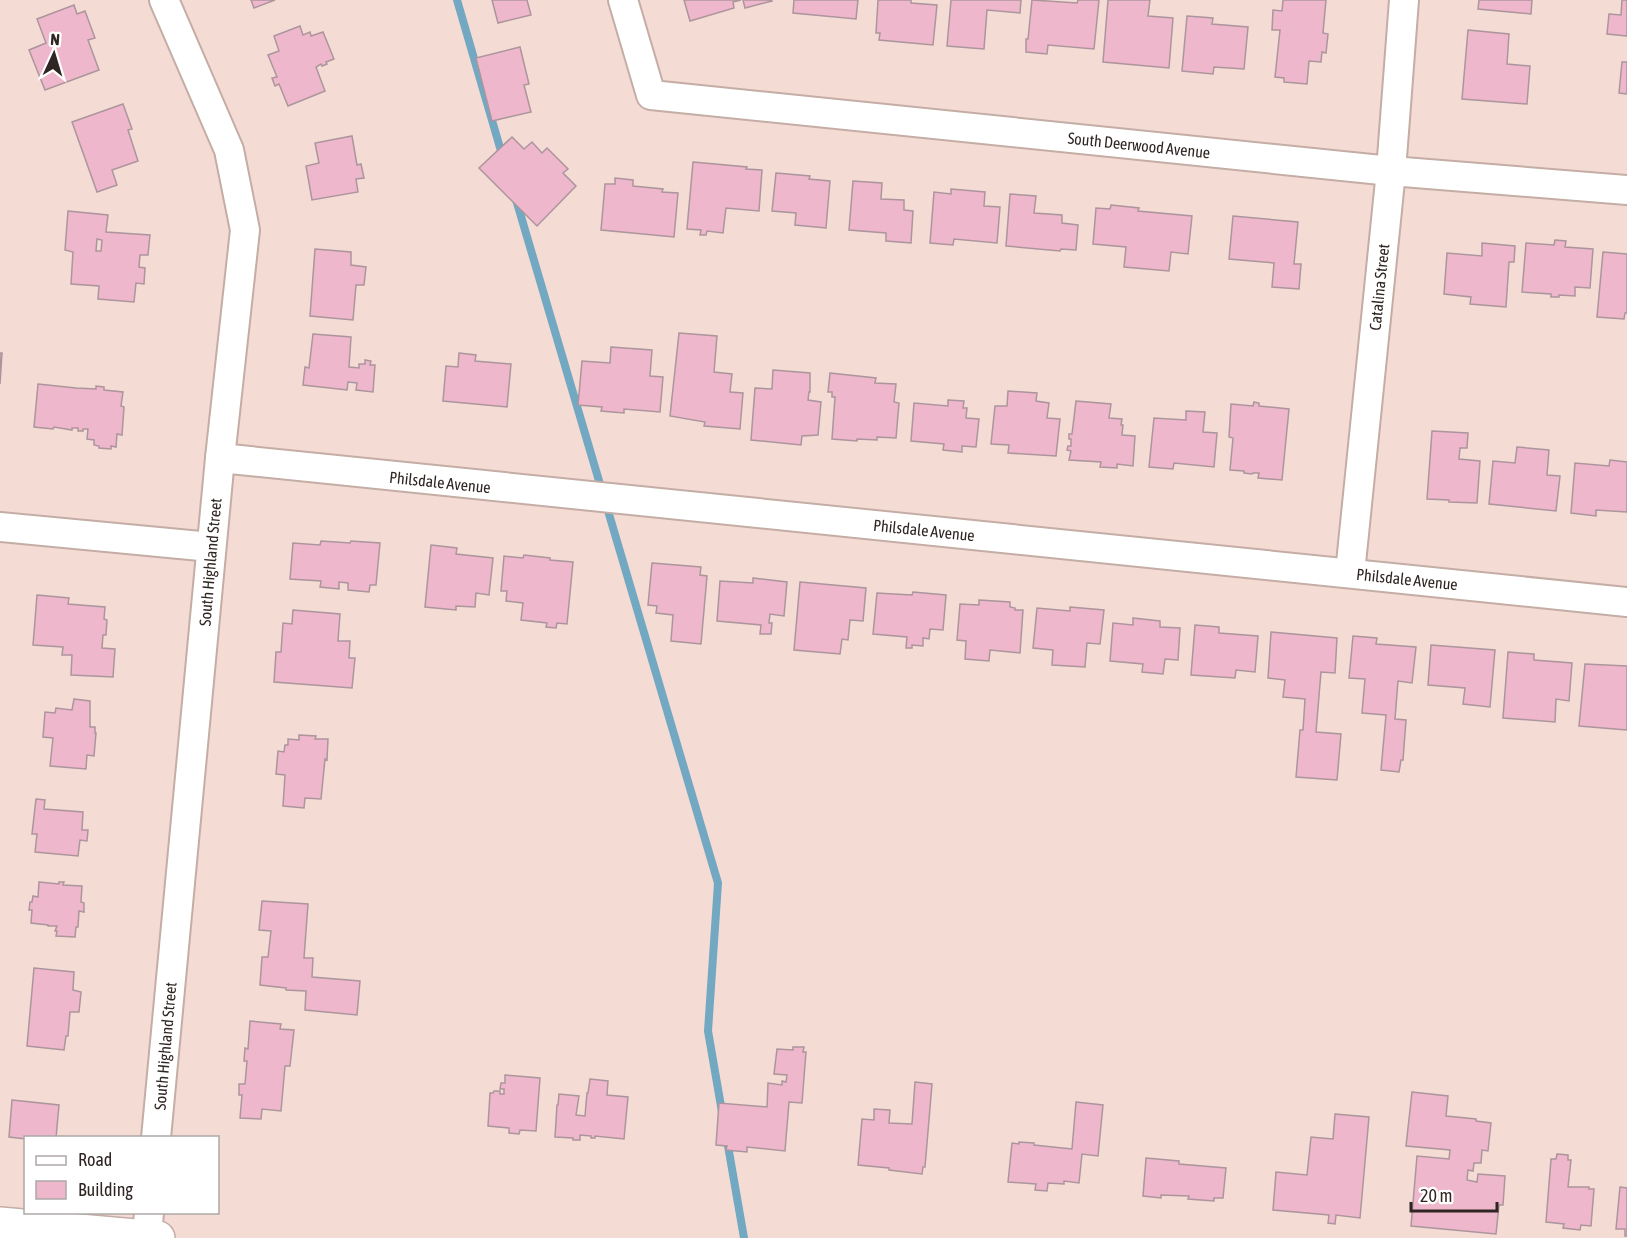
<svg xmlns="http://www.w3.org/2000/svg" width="1627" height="1238" font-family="'Asap Condensed',sans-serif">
<rect width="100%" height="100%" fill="#f4dcd4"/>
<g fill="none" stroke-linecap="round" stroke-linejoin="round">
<g stroke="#72a8c2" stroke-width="8">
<path d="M457,0L503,158"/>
<path d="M515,196L602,491"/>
<path d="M606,504L718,883L708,1031L722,1112"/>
<path d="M727,1140L744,1238"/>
</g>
</g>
<g fill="#eeb7cb" stroke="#ac959d" stroke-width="1.5" fill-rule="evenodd">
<path d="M251,0H275L254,8Z"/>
<path d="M492,0H527L531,15L498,23Z"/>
<path d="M684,0H741L733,2L734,8L690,21Z"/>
<path d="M743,0H771L772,1L745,8Z"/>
<path d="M794,0H858L856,19L793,13Z"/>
<path d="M878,0H911V3L937,5L933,45L879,40L880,33H876Z"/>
<path d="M951,0H1021L1020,13L987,10L984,49L947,46Z"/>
<path d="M1032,0L1077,3L1078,0H1099L1094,49L1048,45L1047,54L1026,52V39H1028Z"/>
<path d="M1108,0H1150L1148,16L1173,18L1169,68L1103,62Z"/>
<path d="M1283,0H1326L1323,33L1328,34L1326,53L1322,52L1321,62L1309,61L1307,84L1284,82V78L1275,77L1280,30H1272L1273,10L1282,11Z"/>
<path d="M1479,0H1532L1531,14L1478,9Z"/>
<path d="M1622,0H1627V36L1607,34L1609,14L1621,15Z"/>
<path d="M74,5L77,14L85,11L95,38L88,40L99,70L45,90L29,50L46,43L37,19Z"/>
<path d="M1187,16L1213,18L1212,24L1248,27L1244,69L1214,67L1213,74L1182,71Z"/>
<path d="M300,26L303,35L310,32L311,36L323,32L334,59L326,62L327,64L322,66L321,64L316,67L325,91L288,106L279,84L275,86L272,78L277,77L268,55L279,51L274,36Z"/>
<path d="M1468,30L1509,34L1507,64L1530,66L1527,104L1462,99Z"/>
<path d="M520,47L529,84L524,85L531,112L492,121L476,58Z"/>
<path d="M1622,62H1627V94L1619,93Z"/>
<path d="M123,104L132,129L128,130L138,161L112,170L117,185L97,192L72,122Z"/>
<path d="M352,136L357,165L361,164L364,178L356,179L358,192L312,200L306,166L319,163L315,143Z"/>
<path d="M512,137L524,149L532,142L542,153L547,148L568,169L563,173L576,186L537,226L479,168Z"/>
<path d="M693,162L747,167L746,169L762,170L759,211L726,208L723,233L707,231L706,235H700L701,230L687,229Z"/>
<path d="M776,173L810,176L809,179L830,181L826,228L795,225L796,213L772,211Z"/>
<path d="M615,178L633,180V186L663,189L662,192L678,193L674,237L601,230L605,184H615Z"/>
<path d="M853,181L882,183L881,199L904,200V210L913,211L911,243L886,241V233L849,230Z"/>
<path d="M951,189L985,192L984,206L1000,207L997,243L954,239L953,245L930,243L934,192L951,194Z"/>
<path d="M1010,194L1036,196L1034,213L1062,215V223L1078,225L1076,250L1061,249L1060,251L1006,246Z"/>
<path d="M1111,205L1139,208L1138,211L1192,216L1188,254L1171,252L1169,271L1124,267L1126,247L1093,244L1096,208L1110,209Z"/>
<path d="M68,211L108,215L106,232L150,235L148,255H140L139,267L145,268L144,284L136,283L134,302L98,299L99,286L71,284L73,252L65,250ZM97,239L102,240L101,251H96Z"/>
<path d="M1233,216L1298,222L1294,264H1301L1299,289L1272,287L1274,263L1229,259Z"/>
<path d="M1555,240L1566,241L1565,247L1593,249L1590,288L1575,287V296L1559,295V297H1551V294L1522,292L1526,243L1554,245Z"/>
<path d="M1482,243L1515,246L1514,262H1509L1506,307L1470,304L1471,297L1444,294L1447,253L1482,256Z"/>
<path d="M315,249L351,252V265L366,267L364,285H356L353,320L310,316Z"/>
<path d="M1603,252L1627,254V313H1625L1624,319L1597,317Z"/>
<path d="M679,333L717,336L714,372L732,374L730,392L743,393L740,429L704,426L705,422L670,416Z"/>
<path d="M313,334L351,337L349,367L359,368V364H365V360L371,361L370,365H375L373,392L356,390L357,383L348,382L347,390L303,385L305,367L309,368Z"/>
<path d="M611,347L652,350L650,376L663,377L660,412L624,409V413L601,411L602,407L578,405L582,361L610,363Z"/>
<path d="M0,353H2L0,384Z"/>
<path d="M459,353L476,355L475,361L511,364L507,407L443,401L446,366L458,367Z"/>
<path d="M773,370L810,373V392H809L808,400L821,402L818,435L802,436L801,445L751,440L755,388L772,389Z"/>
<path d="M830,373L876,378L875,383L896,384L894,402L899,403L896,438L877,437V440L857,439V441L832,439L835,397H832V392H828Z"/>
<path d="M38,384L76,388L96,389V386L104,387V390L123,392L121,406L124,407L122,435L117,434L116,447L111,446V449L99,448V446L94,445V440L87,439L88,429H83V431H78V428H72V430L54,427L53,429L34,427Z"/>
<path d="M1008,391L1037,393L1036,401L1049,403L1047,418L1060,419L1056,456L1008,453L1009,445L991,444L995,406H1007Z"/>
<path d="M948,400L964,401L963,408H967L966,418L979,419L976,447L962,446V452L943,450L944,444L911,441L914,403L948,406Z"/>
<path d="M1076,401L1111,404L1109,418L1122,419L1121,425H1123L1122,435L1135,436L1133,466L1117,464V468L1100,467L1101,462L1069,460L1071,451L1067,450L1068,446H1071V439H1069V434H1072Z"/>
<path d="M1254,402L1259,403V406L1289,409L1282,480L1258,478L1259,473H1253L1252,474L1244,473V471L1230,470L1233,438L1229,437L1231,404L1253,406Z"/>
<path d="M1186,411L1205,412L1203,432L1217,433L1214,467L1174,463L1173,469L1149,467L1154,418L1186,420Z"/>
<path d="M1432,431L1468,433L1467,448H1460L1459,459L1480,461L1477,503L1449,502V500L1427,499Z"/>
<path d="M1517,447L1549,450L1547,475L1560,476L1556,511L1489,504L1493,461L1515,463Z"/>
<path d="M1610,460L1627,462V512L1596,510V516L1571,513L1575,463L1609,466Z"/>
<path d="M321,541L350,543L351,541L380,543L376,585H370L369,592L348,590V583L339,582V589L320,587L321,581L290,579L293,543L320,545Z"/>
<path d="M431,545L457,548L456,554L493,558L489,595L476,593L475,607L456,606V610L425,607Z"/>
<path d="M524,555L550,558V560L573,562L567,624L557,623L556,628L546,627L547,623L521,620L523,603L506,601L507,591H501L504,556L523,558Z"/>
<path d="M652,563L701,567L700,575L707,576L701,644L671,641L673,615L656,613L657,606L648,605Z"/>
<path d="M753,578L787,582L784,616L770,614L769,623H772L771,634H760L761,625L717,621L720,581L753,583Z"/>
<path d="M800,582L866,588L863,621L850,620L848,640L842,639L840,654L794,650Z"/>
<path d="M913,592L946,595L943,630L930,629L929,639L923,638V646L912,645V648H906L907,637L873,634L877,593L912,595Z"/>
<path d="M37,595L69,598L68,604L105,607L104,619L107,620L106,635H103L102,648L115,649L113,677L71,675L72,655H62L63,647L33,645Z"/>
<path d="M979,600L1010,602V607L1015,608V610H1023L1020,653L990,650L989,661L965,659L966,641L957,640L960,604L979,605Z"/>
<path d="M1070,607L1104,610L1100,644L1087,643L1085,667L1052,665L1053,650L1033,648L1037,608L1070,611Z"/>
<path d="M293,610L340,614L338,641H350L349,658H355L352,688L274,682L276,652H281L283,623L292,624Z"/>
<path d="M1133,618L1160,621V627L1180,628L1178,660L1165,659L1163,674L1142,672L1143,664L1110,661L1113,623L1133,625Z"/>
<path d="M1195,625L1219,627V633L1258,636L1255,672L1236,670L1235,678L1191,675Z"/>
<path d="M1271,632L1337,638L1335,673L1321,672L1316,732L1341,734L1337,780L1296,777L1300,730H1303L1305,699L1283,697L1285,680L1268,678Z"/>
<path d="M1353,636L1377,638L1376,644L1416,647L1412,683L1398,681L1395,719L1406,720L1403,760H1401L1399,772L1381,770L1386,715L1362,713L1365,679L1349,678Z"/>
<path d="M1431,645L1495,650L1490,707L1463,704L1465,688L1428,685Z"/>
<path d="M1508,652L1534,654V660L1572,663L1569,701L1556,699L1555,722L1503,718Z"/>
<path d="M1585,664L1627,666V730L1579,726Z"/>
<path d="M74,699L90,701V727H95V733H96L94,756L87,755L86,769L50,766L53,738L43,737L45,712L55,713L56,708L72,710Z"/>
<path d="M299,735L316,736L315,739H328L327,760L325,759L321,799L305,798L304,808L283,806L285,775L276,774L278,751L284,752L285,745H288V739L299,740Z"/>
<path d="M36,799L45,800L44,809L83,812L82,830H88L87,841L80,840L78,856L35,852L37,834H32Z"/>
<path d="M39,882L59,884V882H64L63,885L82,886L81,902L84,903V912L79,911L78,927H76L75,937L56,936L57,931H55L57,926H48V925L31,923L32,910H29L30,902H32L33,896L38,897Z"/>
<path d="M262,901L308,904L304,958H313L312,977L360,981L357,1015L305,1010L306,991L286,990V988L260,985L262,957H268L271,931L259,930Z"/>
<path d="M34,968L74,972L73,990L81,992L79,1012H70L68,1036H66L64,1050L27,1046Z"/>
<path d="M250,1021L281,1024L280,1029L294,1030L290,1066H285L281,1111L262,1109L261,1119L240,1118L242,1095H239V1084H245L247,1061H244L245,1048L248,1049Z"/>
<path d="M793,1047H804L803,1052H806L802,1103L789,1102L785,1151L747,1147V1152L726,1150L727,1146L716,1145L719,1103L767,1107L768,1083L782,1085V1081L786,1082L787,1075L774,1074L777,1049L793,1050Z"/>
<path d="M505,1075L540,1078L536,1131L520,1130L519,1134L509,1133V1128L488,1126L490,1093H493L494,1091H500V1094H504V1089H500L501,1083H505Z"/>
<path d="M590,1079L608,1081L607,1095L628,1097L624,1139L595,1136V1138H591V1136L580,1135V1140H573V1138L555,1137L557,1105H558L559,1094L579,1096L576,1115L585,1116L587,1093H588Z"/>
<path d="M915,1082L932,1084L925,1167H923L922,1174L889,1170V1168L858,1165L862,1119L874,1120V1109L890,1110L889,1123L912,1124Z"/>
<path d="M1412,1092L1448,1096L1446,1116L1476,1119V1121L1491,1123L1488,1151L1482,1150L1481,1163H1474L1473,1171L1468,1170L1467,1180L1477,1182L1478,1174L1505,1176L1503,1205H1499L1496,1234L1411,1226L1417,1156L1449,1159L1450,1150L1406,1146Z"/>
<path d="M12,1100L59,1105L56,1138H26V1139L9,1137Z"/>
<path d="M1076,1102L1103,1105L1098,1156L1082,1154L1079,1183L1064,1181V1184L1048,1183L1047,1191L1035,1190L1036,1184L1008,1182L1012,1143L1019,1144V1142L1034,1143V1145L1072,1149Z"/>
<path d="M1335,1114L1369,1117L1360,1218L1336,1215L1335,1224L1328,1223L1329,1215L1273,1210L1276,1172L1307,1175L1311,1137L1333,1139Z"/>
<path d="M1557,1154L1568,1155V1160H1571L1568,1187H1589V1189H1594L1591,1226L1581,1225L1580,1230L1563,1228L1564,1224L1546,1222L1551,1159H1556Z"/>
<path d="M1146,1158L1179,1161V1164L1226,1168L1223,1198H1214V1201L1188,1199L1189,1196L1161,1195V1198L1143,1196Z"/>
<path d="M1620,1187L1627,1188V1236H1625V1229H1616Z"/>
</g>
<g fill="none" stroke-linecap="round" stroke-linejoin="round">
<g stroke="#c4ada5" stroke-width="32">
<g id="minor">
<path d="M623,0L651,95L1391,171L1627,190"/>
<path d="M220,458L1627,602"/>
<path d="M0,527L211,547"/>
<path d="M1350,573L1391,171L1404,0"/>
<path d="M156,1138L220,458L245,230L229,150L164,0"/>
<path d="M147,1237L149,1212"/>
</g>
</g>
<g stroke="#c4ada5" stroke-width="36">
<path id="major" d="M0,1224L158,1238"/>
</g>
<use href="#minor" stroke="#fff" stroke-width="28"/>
<use href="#major" stroke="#fff" stroke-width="33"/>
</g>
<g text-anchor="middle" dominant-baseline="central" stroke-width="4.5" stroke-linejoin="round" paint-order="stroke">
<g font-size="16" fill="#2f2623" stroke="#fff">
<text transform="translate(1139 145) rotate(6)">South Deerwood Avenue</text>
<text transform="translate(1379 287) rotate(-84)">Catalina Street</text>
<text transform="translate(440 482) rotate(6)">Philsdale Avenue</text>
<text transform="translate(924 530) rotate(6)">Philsdale Avenue</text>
<text transform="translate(210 562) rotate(-85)">South Highland Street</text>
<text transform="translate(1407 579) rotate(6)">Philsdale Avenue</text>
<text transform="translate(165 1046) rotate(-85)">South Highland Street</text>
</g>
</g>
<rect x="24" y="1136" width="195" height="78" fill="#ffffff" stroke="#aca8a7" stroke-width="1.5"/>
<rect x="36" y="1156" width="30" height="9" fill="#ffffff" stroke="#aca8a7" stroke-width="1.5"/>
<text x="78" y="1166" font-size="18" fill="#2f2623">Road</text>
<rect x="36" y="1181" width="30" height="18" fill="#eeb7cb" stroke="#aca8a7" stroke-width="1.5"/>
<text x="78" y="1196" font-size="18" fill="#2f2623">Building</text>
<g transform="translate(54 54) rotate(4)" stroke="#ffffff" stroke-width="4.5" paint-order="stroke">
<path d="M0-4.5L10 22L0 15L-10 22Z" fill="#2f2623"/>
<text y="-9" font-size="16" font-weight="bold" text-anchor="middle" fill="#2f2623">N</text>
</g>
<path d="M1411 1202v9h86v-9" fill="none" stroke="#2f2623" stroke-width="3"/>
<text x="1420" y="1202" font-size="18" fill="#2f2623" stroke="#ffffff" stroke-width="4.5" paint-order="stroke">20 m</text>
</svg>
